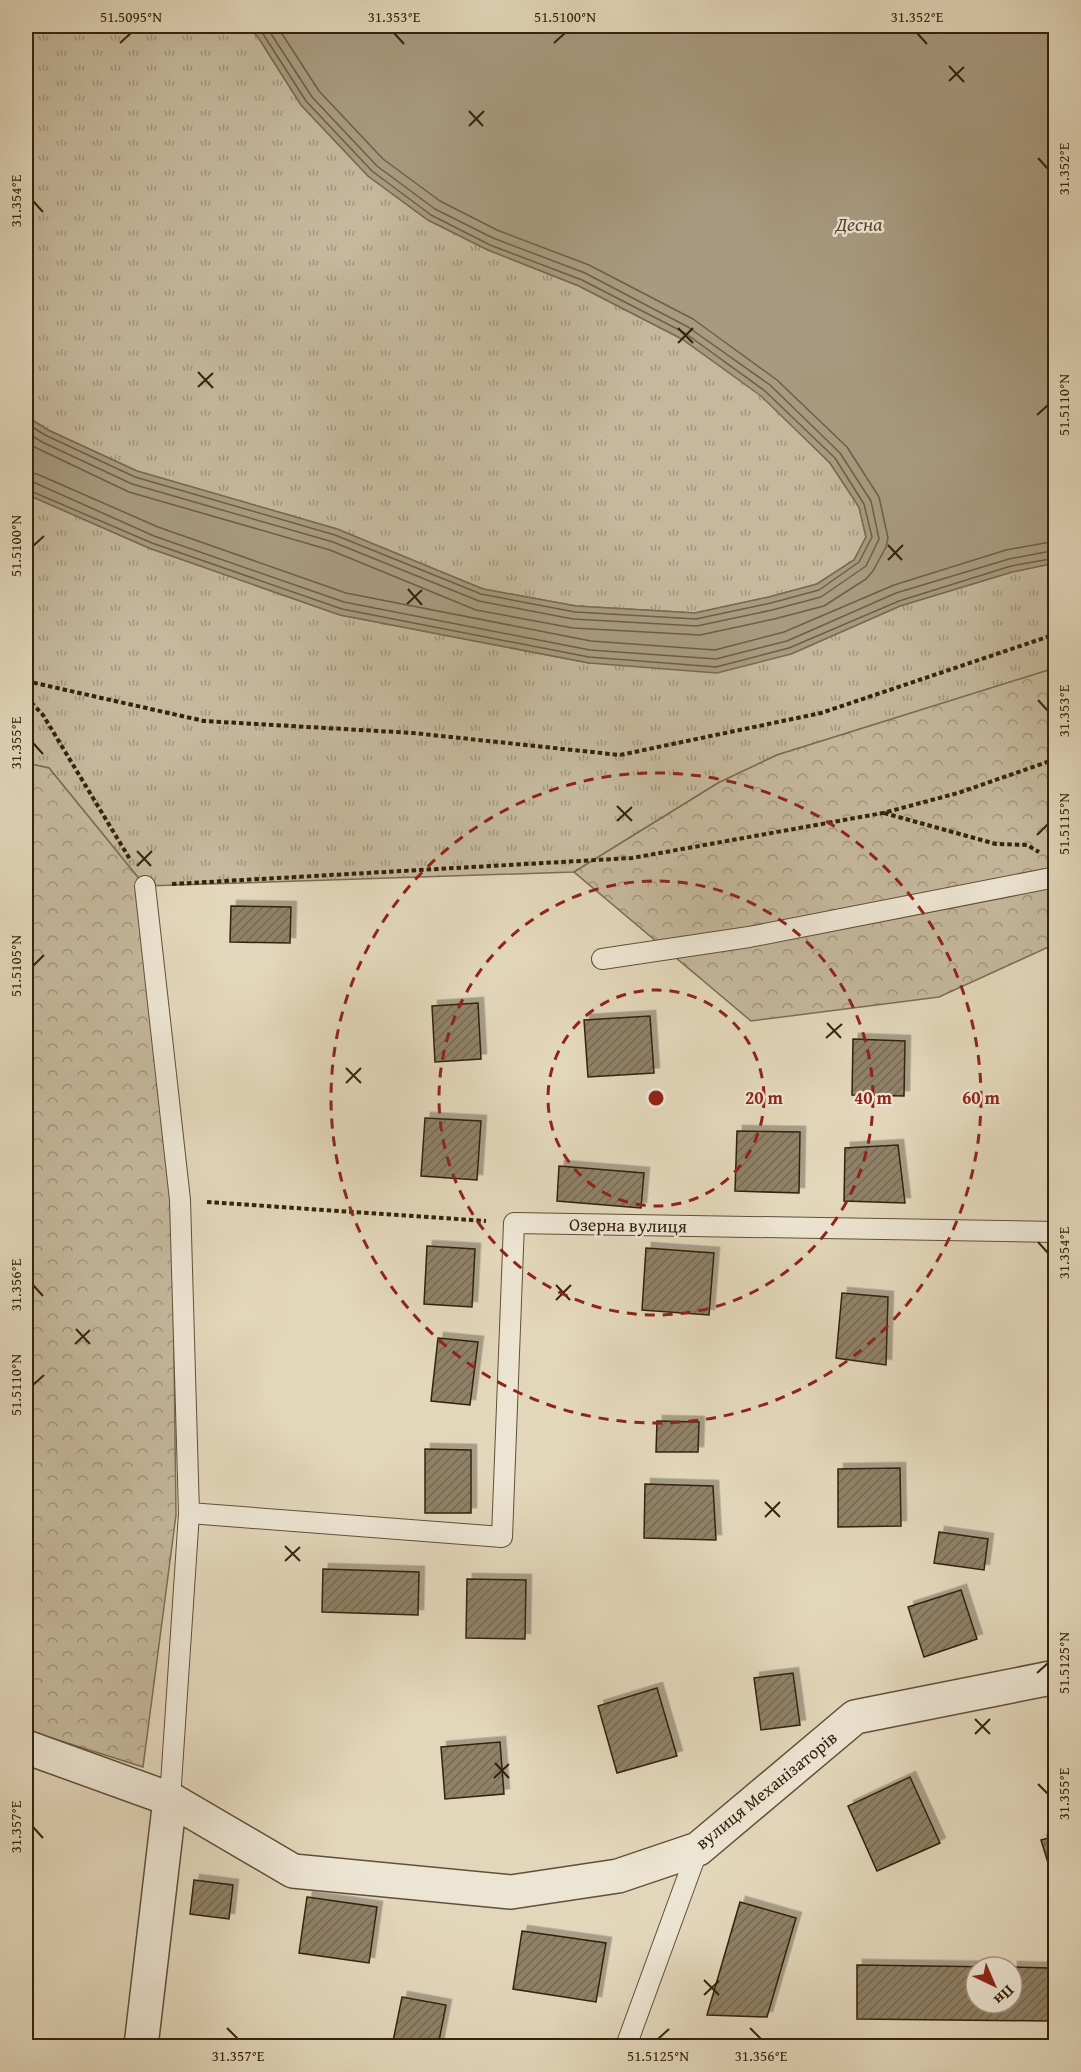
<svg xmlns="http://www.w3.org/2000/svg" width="1081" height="2072" font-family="'Gentium Book Plus',serif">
<defs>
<pattern id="grass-tufts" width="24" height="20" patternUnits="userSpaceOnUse" patternTransform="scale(1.5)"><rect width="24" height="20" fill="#c5b89d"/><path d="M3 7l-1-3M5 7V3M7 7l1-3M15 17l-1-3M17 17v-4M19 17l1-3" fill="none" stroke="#a1957e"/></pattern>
<pattern id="forest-crowns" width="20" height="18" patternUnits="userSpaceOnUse" patternTransform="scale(1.5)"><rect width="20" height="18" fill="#c5b89d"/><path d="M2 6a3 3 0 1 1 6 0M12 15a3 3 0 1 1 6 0" fill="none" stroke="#a1957e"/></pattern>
<pattern id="building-hatch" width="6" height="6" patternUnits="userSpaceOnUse" patternTransform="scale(1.5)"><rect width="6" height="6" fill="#8f8167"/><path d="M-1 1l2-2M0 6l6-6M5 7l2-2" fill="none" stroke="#766953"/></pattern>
<filter id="shadow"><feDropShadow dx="5.5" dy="-5.5" stdDeviation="0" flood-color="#0004"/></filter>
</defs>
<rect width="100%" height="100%" fill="#e3d7bb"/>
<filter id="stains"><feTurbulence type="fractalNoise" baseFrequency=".00333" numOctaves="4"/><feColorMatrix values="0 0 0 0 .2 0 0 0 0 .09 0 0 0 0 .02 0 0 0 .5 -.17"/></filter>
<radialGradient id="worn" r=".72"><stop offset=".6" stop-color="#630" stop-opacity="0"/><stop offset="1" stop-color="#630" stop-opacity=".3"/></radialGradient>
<g fill="url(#grass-tufts)" stroke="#7c6e54" stroke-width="1.5">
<path d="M26,26H247L258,37L301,105L368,176L428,220L488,250L579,286L682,339L762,396L830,463L859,507L866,537L854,560L817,584L769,597L695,613L576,606L483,589L337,529L137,471L48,430L26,416Z"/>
<path d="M26,494L149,548L340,615L589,663L791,654L900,606L1012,572L1055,563V668L777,755L718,783L574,872L145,886L49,768L26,763Z"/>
</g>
<g fill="url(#forest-crowns)" stroke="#7c6e54" stroke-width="1.5">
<path d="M1055,668V944L939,997L751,1021L574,872L718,783L777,755Z"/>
<path d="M26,763L49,768L145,886L172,1200L176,1515L143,1767L26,1730Z"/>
</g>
<path fill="#a89a80" stroke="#7a6a52" stroke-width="1.5" d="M247,26H1055V563L1012,572L900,606L791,654L717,673L589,663L340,615L149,548L26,494V416L48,430L137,471L337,529L483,589L576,606L695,613L769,597L817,584L854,560L866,537L859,507L830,463L761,396L682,339L579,286L488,250L428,220L368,176L301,105L258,37Z"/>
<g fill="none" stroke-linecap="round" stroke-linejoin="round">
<g stroke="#6e5e46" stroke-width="1.5">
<path d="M26,423L45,435L135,477L335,535L481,594L575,612L696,619L771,603L819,590L859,562L872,537L864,504L835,458L765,391L685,333L582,280L490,245L431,215L372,171L306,101L263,34L255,26"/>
<path d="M26,432L42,442L132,484L333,542L479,601L573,619L697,626L772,610L821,597L866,566L879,539L871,501L840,453L770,385L688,327L585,273L493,238L435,209L377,166L312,97L266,26"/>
<path d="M26,443L129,492L330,550L476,610L573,628L700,635L774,619L824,606L866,579L873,571L886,547L888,538L879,497L847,447L777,380L693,319L589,265L497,230L440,201L383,159L319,91L277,26"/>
<path d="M26,472L37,474L158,527L346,593L591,641L715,650L784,632L894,585L1006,550L1056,541"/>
<path d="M26,481L33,482L154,536L344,602L590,650L716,659L787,641L896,593L1009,559L1056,550"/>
<path d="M26,489L152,543L342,609L589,657L716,667L789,648L899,601L1011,566L1056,558"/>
</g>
</g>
<g fill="url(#building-hatch)" stroke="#34230c" stroke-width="1.5" filter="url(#shadow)">
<path d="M231,906L291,907L290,943L230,942Z"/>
<path d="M478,1003L481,1059L435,1062L432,1006Z"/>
<path d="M650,1016L654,1073L588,1077L584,1020Z"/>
<path d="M853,1039L905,1041L904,1096L852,1095Z"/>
<path d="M425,1118L481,1121L477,1180L421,1176Z"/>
<path d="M737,1131L800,1132L799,1193L735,1191Z"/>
<path d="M898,1145L905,1203L844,1201L845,1148Z"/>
<path d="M559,1166L644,1173L641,1208L557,1201Z"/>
<path d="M427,1246L475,1249L472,1307L424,1304Z"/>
<path d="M646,1248L714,1253L709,1315L642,1310Z"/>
<path d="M842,1293L888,1297L886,1365L836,1358Z"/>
<path d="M438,1338L478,1342L470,1405L431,1401Z"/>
<path d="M657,1421L699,1422L698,1452H656Z"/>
<path d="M425,1449L471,1450V1513H425Z"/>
<path d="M900,1468L901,1526L838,1527V1469Z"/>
<path d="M645,1484L713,1486L716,1540L644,1538Z"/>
<path d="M939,1532L988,1539L984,1570L934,1563Z"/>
<path d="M323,1569L419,1572L418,1615L322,1612Z"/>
<path d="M467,1579L526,1580L525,1639L466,1638Z"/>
<path d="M961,1590L977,1639L924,1657L908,1607Z"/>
<path d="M793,1673L800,1725L761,1730L754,1678Z"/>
<path d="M657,1688L677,1756L617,1773L598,1706Z"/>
<path d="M500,1742L504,1794L445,1799L441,1747Z"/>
<path d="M910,1777L940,1843L877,1871L848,1806Z"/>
<path d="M1056,1836V1881L1054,1882L1041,1840Z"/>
<path d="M194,1880L233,1885L229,1919L190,1914Z"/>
<path d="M307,1897L377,1907L369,1963L299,1953Z"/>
<path d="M740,1902L796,1918L767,2017L707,2015Z"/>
<path d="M522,1931L606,1943L596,2002L513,1989Z"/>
<path d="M857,1965L998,1967H976V2003H1012V1967L1049,1968V2021L857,2019Z"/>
<path d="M402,1997L446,2005L438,2046H392Z"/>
<rect x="841" y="2045" width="53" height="1"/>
</g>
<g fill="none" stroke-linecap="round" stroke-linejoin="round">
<g stroke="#605038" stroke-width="22">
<g id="lane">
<path d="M145,886L180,1200L189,1513L170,1799"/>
<path d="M602,959L749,937L1056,877"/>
<path d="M189,1513L502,1537L514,1223L1056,1232"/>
<path d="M626,2046L698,1849"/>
</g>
</g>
<g stroke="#605038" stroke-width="36">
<g id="street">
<path d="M26,1747L170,1799L293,1871L511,1892L618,1876L698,1849L855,1717L1056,1677"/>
<path d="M141,2046L170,1799"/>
</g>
</g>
<g stroke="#34230c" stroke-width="4" stroke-dasharray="4.5 3" stroke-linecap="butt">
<path d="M26,681L204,721L413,733L620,755L821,713L1056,634"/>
<path d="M26,697L43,715L131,861"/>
<path d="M884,813L996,844L1027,845L1039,852"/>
<path d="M172,884L632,858L883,813L958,793L1056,759"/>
<path d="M207,1202L486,1221"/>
</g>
<use href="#lane" stroke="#ede5d3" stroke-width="20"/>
<use href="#street" stroke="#ede5d3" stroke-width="33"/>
</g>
<path fill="none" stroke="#34230c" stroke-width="2" d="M394,33L404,44M917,33L927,44M120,43L131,33M554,43L565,33M949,66L964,82M949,81L964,67M469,111L483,126M469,126L484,111M1038,158L1048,169M33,201L43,212M678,328L693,343M678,343L693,328M198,372L213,388M198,387L213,373M1037,415L1048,405M888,545L902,560M33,546L44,536M888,560L903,545M408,589L422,605M407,604L422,590M1038,700L1048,711M33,743L43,754M617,806L632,821M617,821L632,807M1037,835L1048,824M137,851L151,866M137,866L152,851M33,966L44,955M827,1023L841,1038M826,1038L842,1024M346,1068L361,1083M346,1083L361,1068M1038,1242L1048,1253M33,1285L43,1296M556,1285L570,1300M556,1300L571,1285M76,1329L90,1344M75,1344L90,1330M33,1385L44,1375M765,1502L780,1517M765,1517L780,1502M285,1546L300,1561M285,1561L300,1547M1037,1673L1048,1663M975,1719L990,1734M975,1734L990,1719M495,1763L509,1778M494,1778L509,1764M1038,1784L1048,1794M33,1827L43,1838M704,1980L719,1995M704,1995L719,1981M227,2028L238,2039M750,2028L761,2039M658,2039L669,2029"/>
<g fill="none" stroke="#8f2418" stroke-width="3" stroke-dasharray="10 8">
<circle cx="656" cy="1098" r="108"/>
<circle cx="656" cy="1098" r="217"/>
<circle cx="656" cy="1098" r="325"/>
</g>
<g text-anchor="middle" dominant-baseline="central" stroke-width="4.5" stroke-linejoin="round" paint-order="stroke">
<g font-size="18" fill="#34230c" stroke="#ede5d3">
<text transform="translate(628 1225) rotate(1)">Озерна вулиця</text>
<text transform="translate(766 1790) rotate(-39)">вулиця Механізаторів</text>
</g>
<g font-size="20" font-style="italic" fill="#57472f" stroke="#ede5d3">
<text x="859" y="223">Десна</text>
</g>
</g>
<circle cx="656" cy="1098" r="9" fill="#8f2418" stroke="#ede5d3" stroke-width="3"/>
<g font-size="18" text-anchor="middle" font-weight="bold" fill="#8f2418" stroke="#ede5d3" stroke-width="4.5" stroke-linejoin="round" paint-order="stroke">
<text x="764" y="1104">20 m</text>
<text x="873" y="1104">40 m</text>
<text x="981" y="1104">60 m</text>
</g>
<rect width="1081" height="2072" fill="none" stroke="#e3d7bb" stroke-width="66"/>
<g transform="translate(994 1985) rotate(136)"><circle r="28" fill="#ede5d3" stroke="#a39783" stroke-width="1.5"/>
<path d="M0-4.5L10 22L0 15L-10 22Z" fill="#8f2418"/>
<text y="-9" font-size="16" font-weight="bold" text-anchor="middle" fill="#34230c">Пн</text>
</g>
<rect x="33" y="33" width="1015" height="2006" fill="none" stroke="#34230c" stroke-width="2"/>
<g font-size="15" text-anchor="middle" fill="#34230c">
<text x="131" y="22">51.5095°N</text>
<text x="394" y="22">31.353°E</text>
<text x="565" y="22">51.5100°N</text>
<text x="917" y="22">31.352°E</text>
<text transform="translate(1064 169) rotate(-90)" y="5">31.352°E</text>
<text transform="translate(16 201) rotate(-90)" y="5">31.354°E</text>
<text transform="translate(1064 405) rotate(-90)" y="5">51.5110°N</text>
<text transform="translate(16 546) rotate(-90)" y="5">51.5100°N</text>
<text transform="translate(1064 711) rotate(-90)" y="5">31.353°E</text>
<text transform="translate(16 743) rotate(-90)" y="5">31.355°E</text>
<text transform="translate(1064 824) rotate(-90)" y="5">51.5115°N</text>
<text transform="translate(16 966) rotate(-90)" y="5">51.5105°N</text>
<text transform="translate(1064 1253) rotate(-90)" y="5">31.354°E</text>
<text transform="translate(16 1285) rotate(-90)" y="5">31.356°E</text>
<text transform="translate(16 1385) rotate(-90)" y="5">51.5110°N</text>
<text transform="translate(1064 1663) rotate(-90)" y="5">51.5125°N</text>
<text transform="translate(1064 1794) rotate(-90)" y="5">31.355°E</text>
<text transform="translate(16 1827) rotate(-90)" y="5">31.357°E</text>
<text x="238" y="2061">31.357°E</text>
<text x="658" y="2061">51.5125°N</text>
<text x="761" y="2061">31.356°E</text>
</g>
<rect width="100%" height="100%" filter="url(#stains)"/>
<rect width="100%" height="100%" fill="url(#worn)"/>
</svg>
